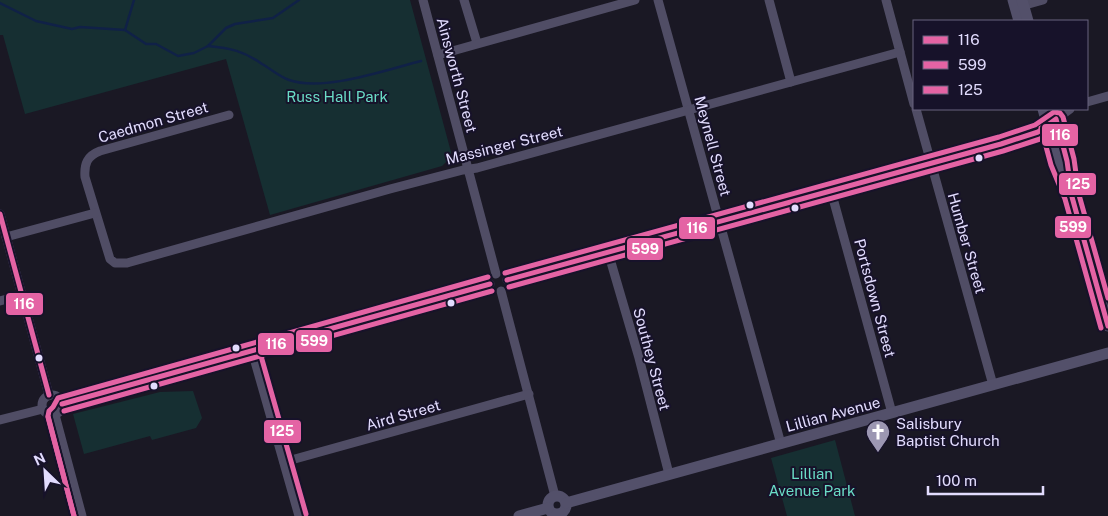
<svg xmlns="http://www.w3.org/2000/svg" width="1108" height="516" font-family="'Public Sans',sans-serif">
<rect width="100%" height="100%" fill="#1a1824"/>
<g fill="#162f32">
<path d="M0,0H410L451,152L450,158L442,166L270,215L226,59L25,114L3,35H0Z"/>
<path d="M193,391L202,418L196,428L152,440L150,436L84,454L73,414L160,392Z"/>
<path d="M835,440L855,516H787L771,458Z"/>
</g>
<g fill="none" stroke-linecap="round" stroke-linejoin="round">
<g stroke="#102147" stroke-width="2.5">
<path d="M0,3L36,21L72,29L80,27L125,30L146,44H156L178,56L194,53L208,46L226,28L235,24L273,18L299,0"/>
<path d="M125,30L134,0"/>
<path d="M208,46C230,48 244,51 262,64C271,69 280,77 289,80C324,92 385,70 421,61"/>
</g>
<g stroke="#504d65" stroke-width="9">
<path d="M423,0L496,274"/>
<path d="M464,0L477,43"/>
<path d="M658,0L781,444"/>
<path d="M769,0L791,82"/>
<path d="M886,0L914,104"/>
<path d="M1018,7L1043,0"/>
<path d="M438,55L635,0"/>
<path d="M1087,102L1108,96"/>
<path d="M916,109L993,385"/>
<path d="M229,115L100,151C87,156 84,164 85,177L110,259L115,263H127L390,189L463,170L477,168L900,52"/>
<path d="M831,191L892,413"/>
<path d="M0,214L49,395"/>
<path d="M6,237L95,213"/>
<path d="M608,252L639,358L669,474"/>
<path d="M507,280L1001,144L1038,132L1070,109"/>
<path d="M501,291L555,496"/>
<path d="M0,301L22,295"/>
<path d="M252,351L299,516"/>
<circle cx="52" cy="405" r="10"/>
<path d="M62,404L490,284"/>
<path d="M55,415L82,516"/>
<path d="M0,420L43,409"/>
<path d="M284,462L529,394"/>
<path d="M560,514V516"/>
</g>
<g stroke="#53506a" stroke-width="11">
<path d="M1013,0L1019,21"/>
<path d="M1022,0L1028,21"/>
<path d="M1043,109L1058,163L1072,197L1108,326"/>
<path d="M1053,109L1067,161L1069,178"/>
<circle cx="557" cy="505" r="9"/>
<path d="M566,503L1108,353"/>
<path d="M519,516L548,508"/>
</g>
<g stroke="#17122a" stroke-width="9">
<g id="bus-1">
<path d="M0,214L49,395"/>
<path d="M507,280L1001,144L1038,132L1056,119L1067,161L1072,197L1108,326"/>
<path d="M62,404L490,284"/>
</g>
</g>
<g stroke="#17122a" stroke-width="9">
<g id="bus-2">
<path d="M1041,128L1051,165L1065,199L1101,328"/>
<path d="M509,287L1003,151L1040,139L1052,132"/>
<path d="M64,411L492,291"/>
<path d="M48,417L74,516"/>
</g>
</g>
<g stroke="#17122a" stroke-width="9">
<g id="bus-3">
<path d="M505,273L999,137L1035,125L1054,112L1060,113L1063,117L1074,159L1079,195L1108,298"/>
<path d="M259,349L306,514"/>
<path d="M74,516L48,416L49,411L53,407L58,398L488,277"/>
</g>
</g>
<use href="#bus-1" stroke="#e463a4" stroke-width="5"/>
<use href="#bus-2" stroke="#e463a4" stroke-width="5"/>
<use href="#bus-3" stroke="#e463a4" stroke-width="5"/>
</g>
<defs>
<g id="church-pin" transform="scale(1.25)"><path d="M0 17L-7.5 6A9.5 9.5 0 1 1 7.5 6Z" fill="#9c97b2" stroke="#17122a"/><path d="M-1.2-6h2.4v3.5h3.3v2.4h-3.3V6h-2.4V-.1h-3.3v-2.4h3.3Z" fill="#fff"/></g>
</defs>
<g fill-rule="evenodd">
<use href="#church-pin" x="878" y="432"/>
</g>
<g fill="#e2dcfe" stroke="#17122a" stroke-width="2">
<circle cx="979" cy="158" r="4.5"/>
<circle cx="750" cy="205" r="4.5"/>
<circle cx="795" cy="208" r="4.5"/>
<circle cx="451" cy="303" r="4.5"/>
<circle cx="236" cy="348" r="4.5"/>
<circle cx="39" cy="358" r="4.5"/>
<circle cx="154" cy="386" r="4.5"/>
</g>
<g text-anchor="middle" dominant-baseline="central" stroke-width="4" stroke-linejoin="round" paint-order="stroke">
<g font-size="15" fill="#e2dcfe" stroke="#17122a">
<text transform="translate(457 75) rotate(75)">Ainsworth Street</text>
<text transform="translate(153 122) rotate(-16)">Caedmon Street</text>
<text transform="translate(504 145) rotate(-14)">Massinger Street</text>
<text transform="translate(713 146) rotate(75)">Meynell Street</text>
<text transform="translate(967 243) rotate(74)">Humber Street</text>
<text transform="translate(875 298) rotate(75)">Portsdown Street</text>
<text transform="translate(652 359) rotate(75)">Southey Street</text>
<text transform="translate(833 414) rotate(-15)">Lillian Avenue</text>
<text transform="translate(403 415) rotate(-16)">Aird Street</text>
</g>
<g font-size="15" fill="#6adcc6" stroke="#17122a">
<text x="337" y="96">Russ Hall Park</text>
<text x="812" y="473">Lillian<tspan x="812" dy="17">Avenue Park</tspan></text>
</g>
<g font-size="15" fill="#e2dcfe" stroke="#17122a" text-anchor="start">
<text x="896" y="423">Salisbury<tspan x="896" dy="17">Baptist Church</tspan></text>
</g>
</g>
<g stroke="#17122a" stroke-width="2">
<rect x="1041" y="123" width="38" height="24" rx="5" fill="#e463a4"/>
<rect x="1058" y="172" width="39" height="24" rx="5" fill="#e463a4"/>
<rect x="1054" y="215" width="38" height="24" rx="5" fill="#e463a4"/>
<rect x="678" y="216" width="38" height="24" rx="5" fill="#e463a4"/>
<rect x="626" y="237" width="38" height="24" rx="5" fill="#e463a4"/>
<rect x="5" y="292" width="39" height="24" rx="5" fill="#e463a4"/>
<rect x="295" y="329" width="38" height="24" rx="5" fill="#e463a4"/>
<rect x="257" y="332" width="38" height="24" rx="5" fill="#e463a4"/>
<rect x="263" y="419" width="39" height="25" rx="5" fill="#e463a4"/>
</g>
<g font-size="14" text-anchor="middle" font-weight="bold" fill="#fff">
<text x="1060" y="140">116</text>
<text x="1078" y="189">125</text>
<text x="1073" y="232">599</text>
<text x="697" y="233">116</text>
<text x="645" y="254">599</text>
<text x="24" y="309">116</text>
<text x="314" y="346">599</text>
<text x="276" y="349">116</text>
<text x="282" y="436">125</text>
</g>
<rect x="913" y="20" width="175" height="90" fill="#17122a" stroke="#68637f"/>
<rect x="923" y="36" width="25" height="8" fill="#e463a4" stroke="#68637f"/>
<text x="958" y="45" font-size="15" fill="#e2dcfe">116</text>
<rect x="923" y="61" width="25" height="8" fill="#e463a4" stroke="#68637f"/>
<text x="958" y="70" font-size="15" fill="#e2dcfe">599</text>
<rect x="923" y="86" width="25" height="8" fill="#e463a4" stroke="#68637f"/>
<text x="958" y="95" font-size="15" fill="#e2dcfe">125</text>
<g transform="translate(45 471) rotate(335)" stroke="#17122a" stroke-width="4" paint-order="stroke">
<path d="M0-4L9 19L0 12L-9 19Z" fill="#e2dcfe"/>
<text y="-8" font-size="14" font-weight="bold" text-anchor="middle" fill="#e2dcfe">N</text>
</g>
<path d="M928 486v8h115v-8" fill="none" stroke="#e2dcfe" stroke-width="2.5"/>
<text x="936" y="486" font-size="15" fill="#e2dcfe" stroke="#17122a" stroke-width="4" paint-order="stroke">100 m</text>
</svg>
